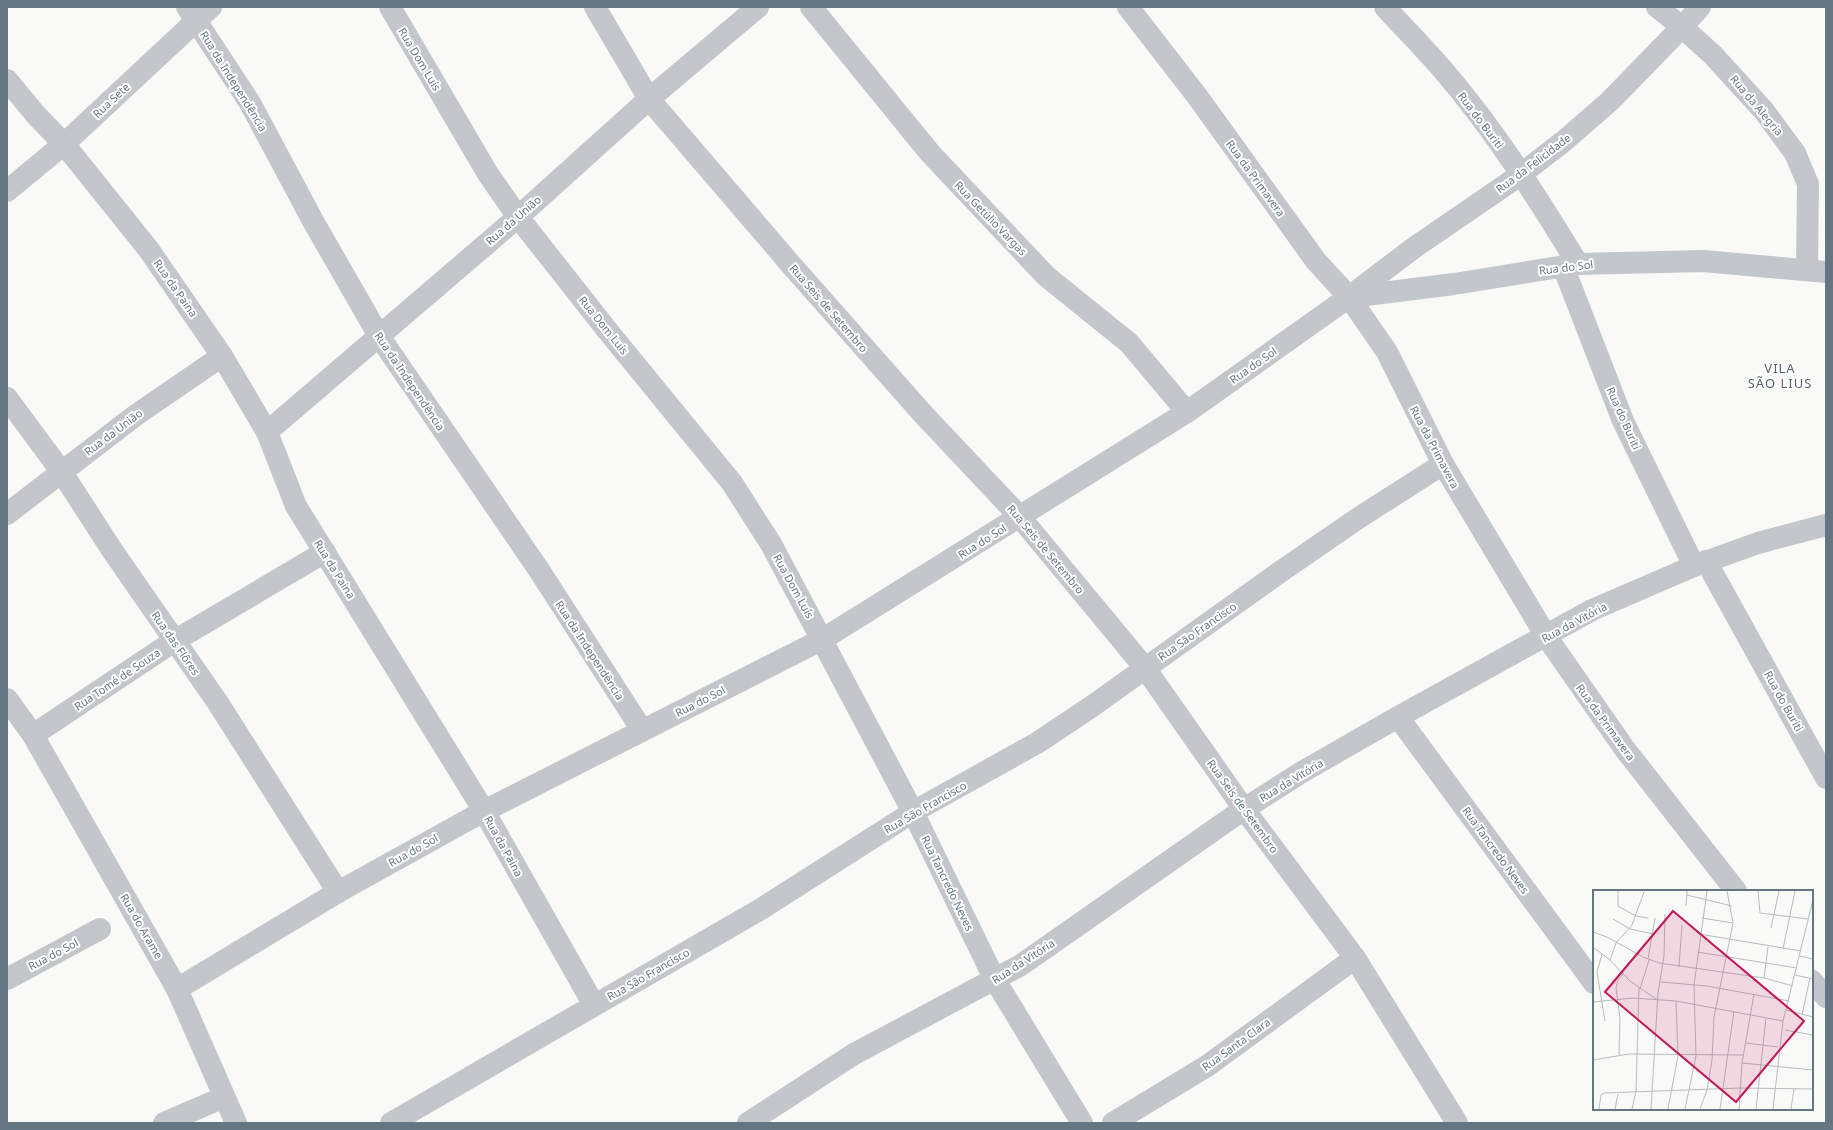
<svg xmlns="http://www.w3.org/2000/svg" width="1833" height="1130" font-family="'Noto Sans',sans-serif">
<rect width="100%" height="100%" fill="#f9f9f7"/>
<g fill="none" stroke-linecap="round" stroke-linejoin="round">
<g stroke="#c3c7cb" stroke-width="22">
<path d="M187,7L250,103L313,221L379,336L539,570L642,730"/>
<path d="M390,7L488,174L518,217L607,330L732,483L771,544L913,812L995,980L1082,1123"/>
<path d="M595,7L649,99L793,267L923,414L1020,517L1145,668L1244,809L1355,958L1457,1123"/>
<path d="M811,7L930,153L1046,276L1129,343L1187,412"/>
<path d="M1128,7L1197,96L1316,261L1349,297L1387,352L1443,464L1546,636L1624,748L1736,891"/>
<path d="M1385,7C1404,28 1424,48 1443,70C1494,129 1537,197 1578,264"/>
<path d="M1657,7L1682,27L1713,55L1764,111L1795,153L1808,184L1807,270"/>
<path d="M7,80L36,115L64,144L149,250L222,356L267,432L296,506L484,811L594,1005"/>
<path d="M7,191L64,144L211,7"/>
<path d="M1563,266L1623,421L1694,566"/>
<path d="M1350,297L1454,284L1578,264L1703,261L1826,272"/>
<path d="M7,398L61,471L112,550L218,703L338,892"/>
<path d="M267,432L518,217L649,99L758,7"/>
<path d="M7,514L136,415L222,356"/>
<path d="M1706,561L1826,778"/>
<path d="M7,699L33,735L177,989L236,1123"/>
<path d="M1398,717L1594,983"/>
<path d="M33,735L174,641L325,552"/>
<path d="M7,979L100,929"/>
<path d="M1812,981L1826,997"/>
<path d="M177,989L338,892L484,811L823,639L1187,412L1349,297L1415,247L1520,175L1564,141L1610,101L1682,27L1700,7"/>
<path d="M164,1123L224,1097"/>
<path d="M391,1123L761,909L913,812L1037,743L1091,707L1280,572L1360,517L1443,464"/>
<path d="M748,1123L854,1054L1021,965L1244,809L1302,772L1398,717L1592,610L1694,566L1758,543L1826,525"/>
<path d="M1113,1123L1207,1066L1355,958"/>
</g>
</g>
<g text-anchor="middle" dominant-baseline="central" stroke-width="4" stroke-linejoin="round" paint-order="stroke">
<g font-size="11" fill="#657682" stroke="#fff">
<text transform="translate(420 59) rotate(59)">Rua Dom Luís</text>
<text transform="translate(234 81) rotate(58)">Rua da Independência</text>
<text transform="translate(111 100) rotate(-43)">Rua Sete</text>
<text transform="translate(1757 105) rotate(50)">Rua da Alegria</text>
<text transform="translate(1481 120) rotate(53)">Rua do Buriti</text>
<text transform="translate(1533 163) rotate(-37)">Rua da Felicidade</text>
<text transform="translate(1256 178) rotate(54)">Rua da Primavera</text>
<text transform="translate(991 218) rotate(46)">Rua Getúlio Vargas</text>
<text transform="translate(513 220) rotate(-41)">Rua da União</text>
<text transform="translate(1566 267) rotate(-7)">Rua do Sol</text>
<text transform="translate(176 288) rotate(55)">Rua da Paina</text>
<text transform="translate(829 308) rotate(49)">Rua Seis de Setembro</text>
<text transform="translate(604 325) rotate(51)">Rua Dom Luís</text>
<text transform="translate(1253 365) rotate(-35)">Rua do Sol</text>
<text transform="translate(410 381) rotate(56)">Rua da Independência</text>
<text transform="translate(1624 418) rotate(66)">Rua do Buriti</text>
<text transform="translate(113 432) rotate(-37)">Rua da União</text>
<text transform="translate(1435 447) rotate(62)">Rua da Primavera</text>
<text transform="translate(982 541) rotate(-32)">Rua do Sol</text>
<text transform="translate(1046 549) rotate(50)">Rua Seis de Setembro</text>
<text transform="translate(335 569) rotate(58)">Rua da Paina</text>
<text transform="translate(794 586) rotate(61)">Rua Dom Luís</text>
<text transform="translate(1574 622) rotate(-28)">Rua da Vitória</text>
<text transform="translate(1197 631) rotate(-35)">Rua São Francisco</text>
<text transform="translate(176 643) rotate(55)">Rua das Flôres</text>
<text transform="translate(590 650) rotate(57)">Rua da Independência</text>
<text transform="translate(117 679) rotate(-34)">Rua Tomé de Souza</text>
<text transform="translate(700 701) rotate(-27)">Rua do Sol</text>
<text transform="translate(1784 701) rotate(61)">Rua do Buriti</text>
<text transform="translate(1606 722) rotate(54)">Rua da Primavera</text>
<text transform="translate(1291 780) rotate(-31)">Rua da Vitória</text>
<text transform="translate(1243 806) rotate(54)">Rua Seis de Setembro</text>
<text transform="translate(925 807) rotate(-30)">Rua São Francisco</text>
<text transform="translate(504 846) rotate(61)">Rua da Paina</text>
<text transform="translate(413 850) rotate(-29)">Rua do Sol</text>
<text transform="translate(1496 850) rotate(54)">Rua Tancredo Neves</text>
<text transform="translate(948 883) rotate(64)">Rua Tancredo Neves</text>
<text transform="translate(142 926) rotate(60)">Rua do Arame</text>
<text transform="translate(53 954) rotate(-28)">Rua do Sol</text>
<text transform="translate(1023 961) rotate(-33)">Rua da Vitória</text>
<text transform="translate(648 974) rotate(-30)">Rua São Francisco</text>
<text transform="translate(1236 1044) rotate(-36)">Rua Santa Clara</text>
</g>
<g font-size="13" letter-spacing="1" fill="#57646d" stroke="#fff">
<text x="1780" y="368">VILA<tspan x="1780" dy="15">SÃO LIUS</tspan></text>
</g>
</g>
<g transform="translate(1593 890)">
<rect width="220" height="220" fill="#f9f9f7"/>
<path fill="none" stroke="#b5bdc1" stroke-width="1" d="M25,1V16L43,26L55,28M165,1L167,23L215,29M94,5L139,16M93,16L94,1M109,28L140,33M20,29L37,39L60,44M178,38L186,1M0,42L14,47L50,67L66,73L171,88L200,96M106,44L208,61M0,57L17,70L37,91L63,109M190,59L202,1M104,62L204,78M9,64L4,82L12,131M207,66L220,69M55,69L62,28M17,70L23,53L39,35L51,2M86,77L89,35M202,85L220,89M171,88L175,57M68,92L114,96L196,111M47,99L56,70M0,112L40,108L83,111L190,131M193,120L220,127M209,125L217,88M192,140L220,145M153,153L185,157M26,165L27,128L23,98L25,90L30,84M0,170L36,164L150,165M149,173L220,180M6,219L8,205L11,203L147,198L220,199M22,219L25,204M39,219L43,201L46,98M58,219L65,103L71,66L72,24M75,219L85,166L83,111M92,219L103,166L101,95L114,1M107,219L114,200L119,170L121,127L140,33L134,1M127,219L141,121M146,219L149,173L161,104M163,219L173,128M180,219L190,131L220,10M198,219L201,199"/>
<path fill="#c2185b" fill-opacity="0.15" stroke="#c2185b" stroke-width="2" d="M80,21L211,131L143,212L12,102Z"/>
<rect width="220" height="220" fill="none" stroke="#657682" stroke-width="2"/>
</g>
<rect width="1833" height="1130" fill="none" stroke="#657682" stroke-width="16"/>
</svg>
